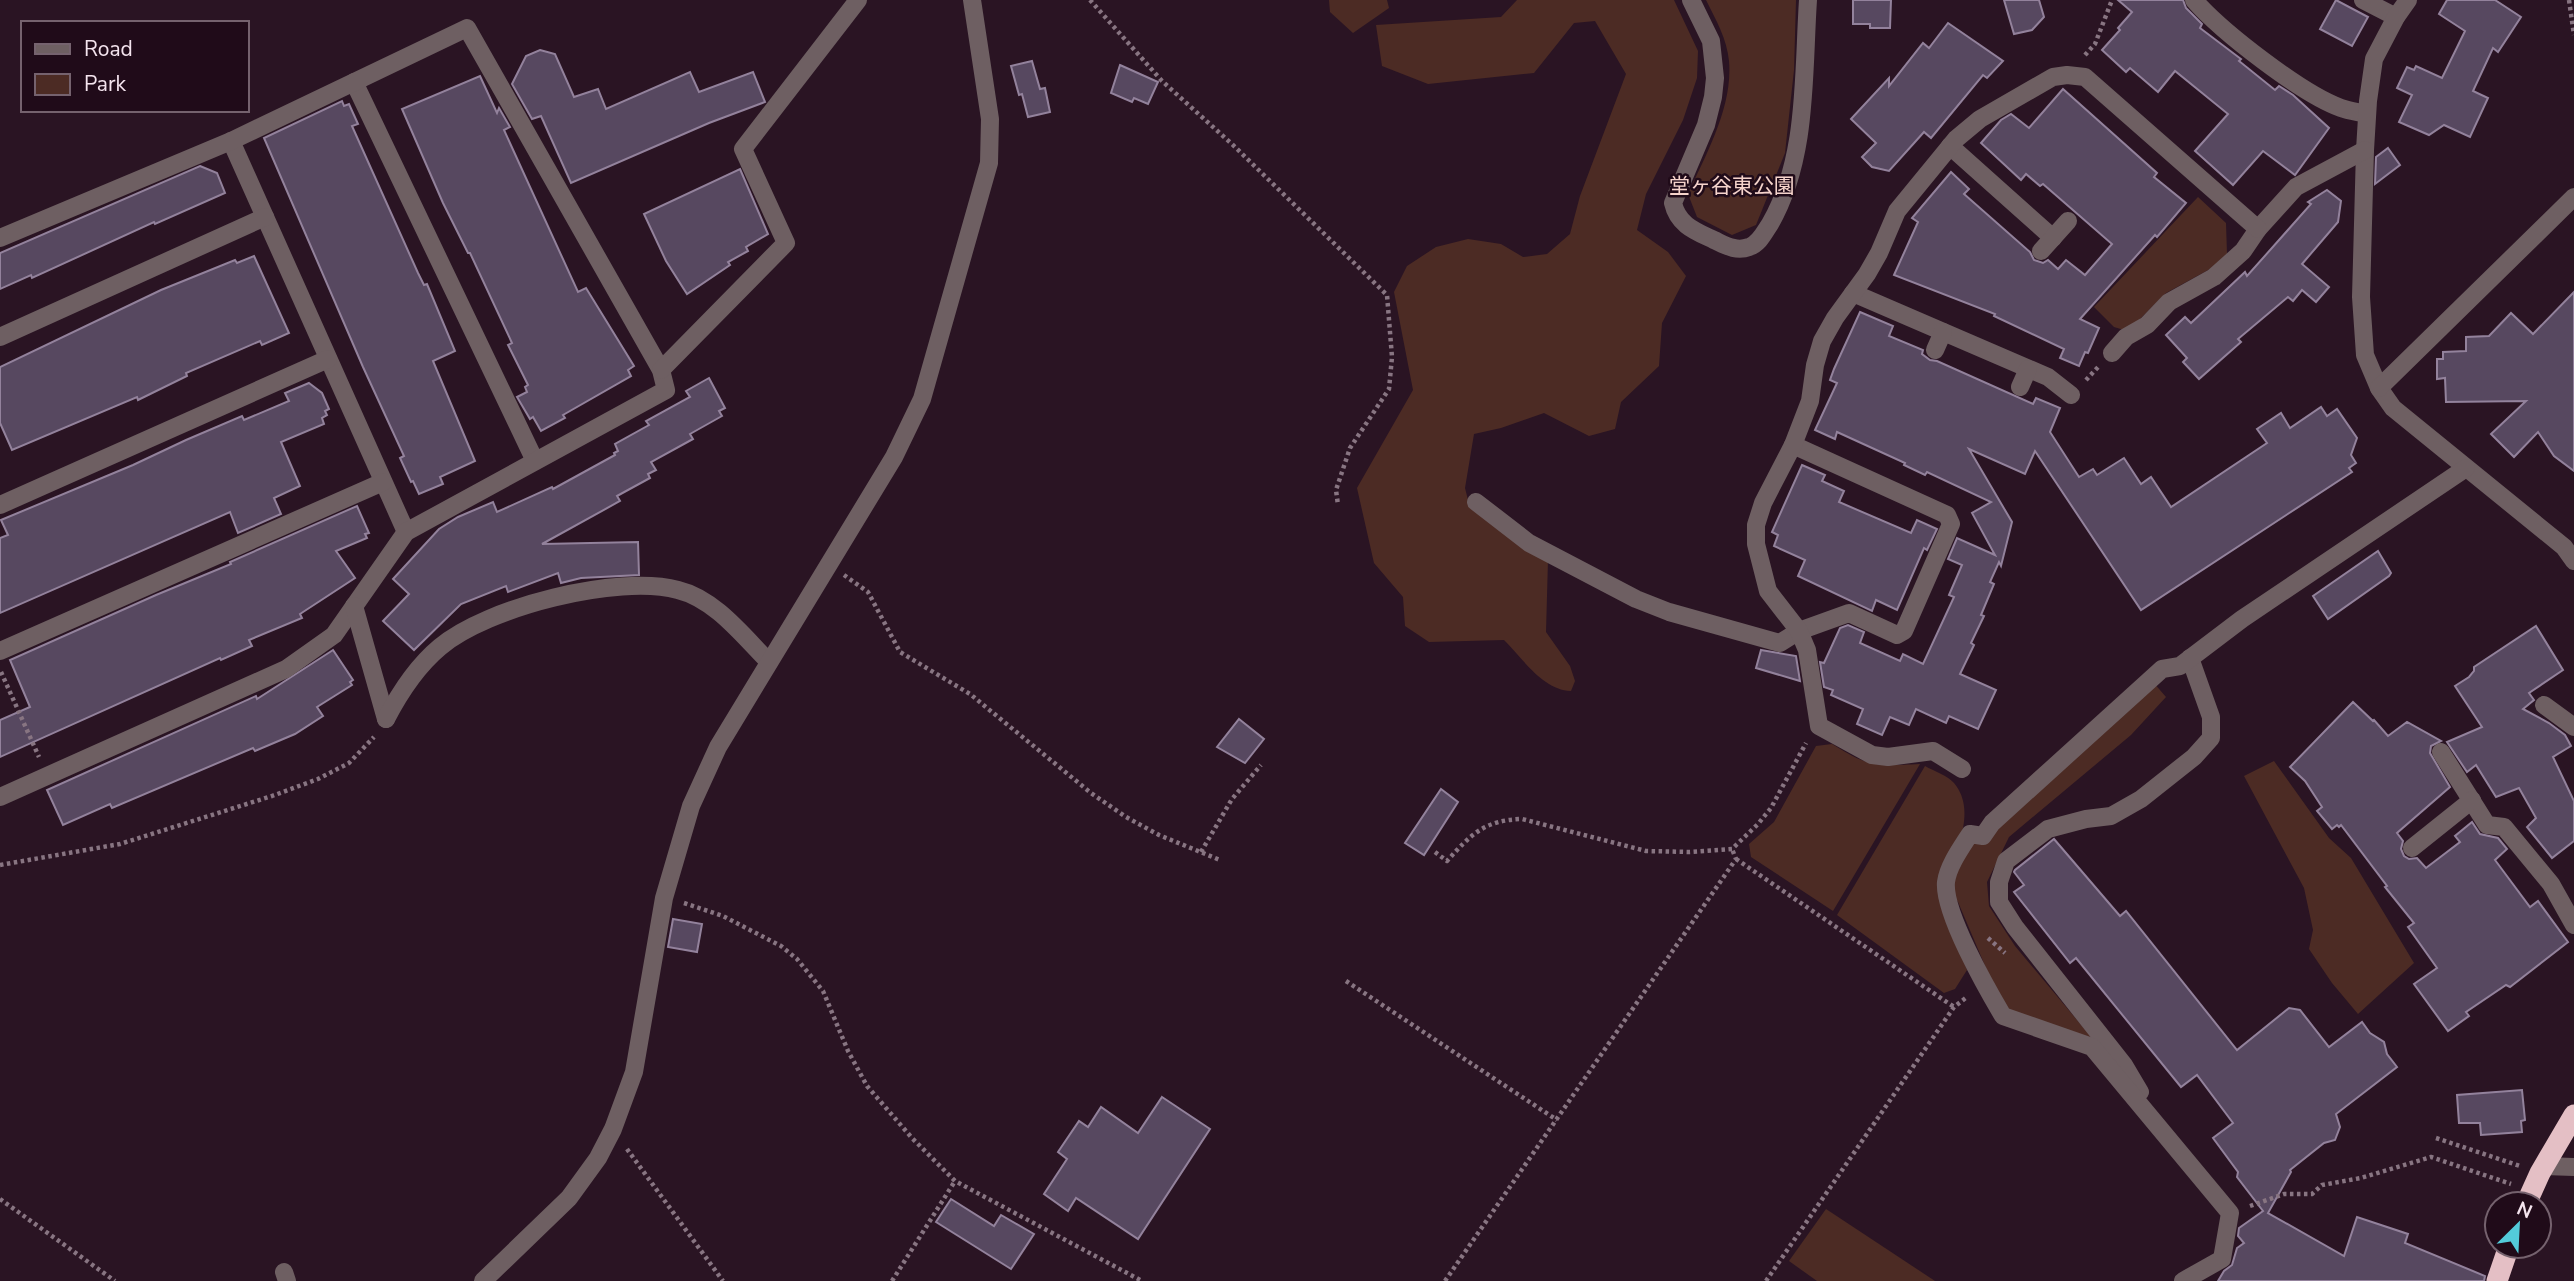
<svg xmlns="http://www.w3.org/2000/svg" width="2574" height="1281" font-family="'Nunito Sans','Noto Sans JP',sans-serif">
<rect width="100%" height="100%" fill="#2a1423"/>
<g fill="#4c2b24">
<path d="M1329,0H1387L1389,8L1353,33L1330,12Z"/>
<path d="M1517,0H1674L1698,51L1697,78L1683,120L1646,194L1637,230L1668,252L1686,276L1662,323L1659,366L1621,402L1615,429L1589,436L1544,413L1501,428L1474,434L1465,488L1470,508L1548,560L1546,632L1570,666L1575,681L1571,691C1543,690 1523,659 1504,640L1429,642L1405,626L1403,597L1374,563L1357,488L1413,390L1394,292L1407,266L1436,247L1468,239L1501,244L1523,257L1547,254L1570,234L1580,196L1626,74L1595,21L1574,23L1534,73L1428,84L1382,66L1376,25L1501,17Z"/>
<path d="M1706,0H1796L1794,70L1785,153L1756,225L1732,235L1697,217L1688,194C1706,154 1733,107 1729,61C1727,39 1716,20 1706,0Z"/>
<path d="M2198,197L2226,223L2227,254L2210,269L2166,293L2138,321L2124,330L2114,327L2094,307Z"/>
<path d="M2153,682L2166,697L2131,735L2009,837L1987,882L1989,906L2015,946L2093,1039L2007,1010L1997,994L1958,902L1953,895V876L1974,839Z"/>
<path d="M1832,744C1870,768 1877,766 1920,764L1833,911L1751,857L1749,844L1774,822L1816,746Z"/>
<path d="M2274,761L2329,838L2351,858L2414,963L2358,1014L2332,983L2309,949L2313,930L2304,888L2244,776Z"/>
<path d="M1925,766C1934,771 1948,776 1954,783C1980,814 1951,862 1939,893L1967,970L1955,989L1944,993L1837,915Z"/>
<path d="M1826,1209L1935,1281H1817L1789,1261Z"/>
</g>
<g fill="#574860" stroke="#93829c" stroke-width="2">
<path d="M1853,0H1891L1890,28H1870V24H1853Z"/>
<path d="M2004,0H2039L2044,17L2032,30L2014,34Z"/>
<path d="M2118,0H2183L2186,8L2202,24L2200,28L2241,59L2239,61L2275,90L2279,86L2293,95L2329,128L2295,175L2263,151L2233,185L2195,151L2228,114L2175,71L2158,92L2130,68L2126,72L2102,50L2120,30L2118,28L2132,12Z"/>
<path d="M2336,0L2368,17L2352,46L2320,29Z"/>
<path d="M2447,0H2495L2521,17L2498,52L2493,48L2473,91L2488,98L2470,137L2444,125L2429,135L2399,122L2412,95L2397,88L2407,67L2414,70L2416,66L2442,78L2465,31L2439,14Z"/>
<path d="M1948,23L2003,61L1987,78L1983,75L1931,138L1924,132L1889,171L1872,167L1862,157L1876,143L1851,119L1889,78V86L1923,43L1929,48Z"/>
<path d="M540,50L555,54L574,97L598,89L606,109L690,72L699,92L753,72L765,102L709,123L571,183L541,116L532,119L512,84L526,56Z"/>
<path d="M1032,61L1040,89L1045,88L1050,112L1028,117L1022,94L1019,95L1011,66Z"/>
<path d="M1120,65L1158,82L1148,104L1134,98L1132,102L1111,93Z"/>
<path d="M480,76L497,113L499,108L510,127L504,130L578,292L586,288L634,366L628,370L631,376L563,415L565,418L541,431L533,417L530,419L517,397L527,392L525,387L528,385L508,345L512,343L470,253H468L443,203L402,109Z"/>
<path d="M2063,89L2157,173L2154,177L2186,203L2157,237L2155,235L2080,319L2099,328L2088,353L2085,352L2079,366L2060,358L2064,349L1994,316L1995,314L1894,275L1918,222L1912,218L1951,172L1969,189L1964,194L2030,252L2034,260L2043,263L2048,260L2058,269L2066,260L2085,275L2112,244L2043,184L2040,186L2026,174L2021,180L1981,143L2001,120L2011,114L2029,128Z"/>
<path d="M342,101L344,106L349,104L358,124L352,126L418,273L424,285L427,284L455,351L433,361L475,461L440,477L443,484L419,494L413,481L411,482L400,458L404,456L363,367L264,138Z"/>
<path d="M2388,148L2400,165L2375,184L2376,157Z"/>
<path d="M200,166L217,173L225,193L155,224L154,222L32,278L31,275L0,289V253Z"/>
<path d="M740,169L768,234L746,247L748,251L728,262L730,265L687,294L666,261L644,214Z"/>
<path d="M2327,190L2341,201L2338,222L2302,264L2329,287L2316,302L2302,290L2293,301L2288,297L2238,339L2241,342L2199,379L2183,362L2187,358L2166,335L2185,317L2191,323L2245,272L2247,276L2311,204L2308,202Z"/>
<path d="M254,256L289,333L262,345L260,341L186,373L187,376L138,400L137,397L12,450L0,423V367L161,290L235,260L237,263Z"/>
<path d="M2574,292V471L2554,456L2538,432L2514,457L2491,434L2526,401L2446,402L2445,378L2437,379V359H2443V352L2466,351V337L2489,336L2511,313L2533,334Z"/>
<path d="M1860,312L1893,326L1889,336L1923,350L1922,354L1930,360L1937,361L2033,404L2036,398L2060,408L2050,432L2079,477L2093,469L2097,475L2124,458L2141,484L2151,477L2171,507L2267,443L2257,429L2281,413L2290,428L2321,407L2327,416L2337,409L2357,438L2351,455L2356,463L2349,468L2352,472L2141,610L2035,451L2025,474L1969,449L2012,522L2001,566L1999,562L1990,582L1994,584L1981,615L1984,616L1971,643L1974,645L1960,674L1996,690L1978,729L1949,716L1946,723L1916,709L1909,725L1890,717L1882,735L1857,724L1863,709L1831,695L1833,690L1824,687L1820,662L1824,663L1840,628L1848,625L1864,632L1860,643L1900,661L1903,654L1923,664L1954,597L1949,595L1962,565L1948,559L1957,538L1995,555L1972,513L1991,502L1927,472L1925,475L1904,465L1905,463L1837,432L1835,439L1815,430L1837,383L1830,380L1834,369Z"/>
<path d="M709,378L725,408L719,411L722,416L690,434L693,439L651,462L656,470L648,474L650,478L617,496L620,501L542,544L638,542L639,575L581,578L561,583L558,573L508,592L506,586L461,604L414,650L383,621L409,594L393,579L439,529L458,517L493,502L497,512L552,487L553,489L615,455L614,453L618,451L615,444L649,425L646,421L690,397L686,391Z"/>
<path d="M309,383L322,393L329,409L325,411L327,415L322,418L324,424L281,442L300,486L274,498L281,514L238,533L230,512L0,613V538L8,535L1,520L133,465L186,440L242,416L244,420L289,401L285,393Z"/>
<path d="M1802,465L1825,475L1822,481L1844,491L1839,502L1911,533L1917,520L1937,529L1927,550L1924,548L1897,610L1876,600L1872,611L1798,576L1805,560L1774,546L1778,535L1772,532Z"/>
<path d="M357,506L369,533L365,534L367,538L336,551L355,578L300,614L302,618L249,640L252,646L221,660L220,658L0,757V720L30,707L10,660L156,595L231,564L230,562Z"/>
<path d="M2378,551L2391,573L2389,576L2328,619L2313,596Z"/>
<path d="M2536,626L2563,670L2529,693L2534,700L2523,709L2549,723L2565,735L2571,746L2553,757L2574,801V841L2552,858L2527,827L2536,818L2519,788L2496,797L2476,765L2467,772L2447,742L2482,727L2455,686L2469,677L2474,671V667Z"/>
<path d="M333,650L353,680L350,682L352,685L317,707L323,716L295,734L255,751L253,748L112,808L110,804L63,825L47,790L256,696L257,699Z"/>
<path d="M1761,650L1796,656L1800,681L1756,668Z"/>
<path d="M2353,702L2373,721L2374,720L2388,736L2407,722L2441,741L2431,746L2430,753L2450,787L2397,833L2403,841L2401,849L2404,856L2409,859L2417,858L2426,868L2460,842L2455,836L2472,822L2480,834L2498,838L2507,849L2495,860L2530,907L2538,901L2568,942L2510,987L2506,985L2466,1012L2469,1016L2448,1031L2414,984L2437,968L2408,927L2414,923L2385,887L2387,886L2341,825L2339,827L2337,825L2332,829L2317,811L2322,807L2305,781L2290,767Z"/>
<path d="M1239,719L1264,739L1245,763L1217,747Z"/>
<path d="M1441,789L1458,802L1424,855L1405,843Z"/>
<path d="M2054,839L2120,916L2126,911L2237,1050L2289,1008L2300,1010L2329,1047L2362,1022L2370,1033L2384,1042L2387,1054L2397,1067L2336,1114L2340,1127L2335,1140L2324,1143L2290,1170L2291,1172L2268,1213L2344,1256L2357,1217L2408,1234L2405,1243L2485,1276L2484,1281H2218L2224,1271L2232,1265L2237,1248L2244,1243L2238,1236L2239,1228L2263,1211L2237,1177L2238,1172L2213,1138L2233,1123L2197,1075L2181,1087L2076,958L2070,963L2014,892L2024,885L2014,872L2015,870Z"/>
<path d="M673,919L702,924L697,952L668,947Z"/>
<path d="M2522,1090L2525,1120L2521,1121L2522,1132L2481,1135L2480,1123H2459L2457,1095Z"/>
<path d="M1162,1097L1210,1129L1138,1239L1076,1198L1068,1211L1044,1194L1067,1159L1058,1152L1079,1121L1088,1127L1101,1107L1138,1133Z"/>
<path d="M951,1199L994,1226L1001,1215L1034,1234L1011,1269L936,1222Z"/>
</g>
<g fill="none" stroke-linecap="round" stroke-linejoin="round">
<g stroke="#887582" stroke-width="4.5" stroke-dasharray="3.5 3.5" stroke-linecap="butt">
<path d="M1090,0L1162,81L1233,145L1387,295L1392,357L1389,389L1350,448L1336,490L1338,505"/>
<path d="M2569,0L2574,35"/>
<path d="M2085,55L2095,44L2112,0"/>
<path d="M2086,380L2099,366"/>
<path d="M844,575L868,592L900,652L970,694L1091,793L1126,817L1159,835L1220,860"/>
<path d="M1,672L39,757"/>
<path d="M1201,852L1232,799L1261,765"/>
<path d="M1435,852L1447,861C1471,834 1485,820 1522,819L1646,851L1690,852L1732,849L1758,824L1771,808L1806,743"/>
<path d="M1736,859L1954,1007"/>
<path d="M0,865L120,844L272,796L318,779L349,763L374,737"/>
<path d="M684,903L723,916L781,946L797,959L823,991L848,1051L867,1086L912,1138L955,1181L1142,1281"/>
<path d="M1988,938L2005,953"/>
<path d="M1346,981L1557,1120"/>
<path d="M2436,1138L2520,1166"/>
<path d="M627,1149L723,1281"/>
<path d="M0,1199L115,1281"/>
<path d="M2250,1206L2284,1194H2312L2322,1185L2361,1178L2431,1157L2511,1184"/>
<path d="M892,1281L955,1181"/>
<path d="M1445,1281L1736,859L1732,849"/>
<path d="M1766,1281L1954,1007L1967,997"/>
</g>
<g stroke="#6e5f62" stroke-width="18">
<path d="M1691,0L1711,41L1715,78L1713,97L1706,125L1673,203C1678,225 1695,231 1714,240C1725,245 1736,252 1749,247C1759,244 1764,233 1770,224C1808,158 1803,74 1808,0"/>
<path d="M2194,0C2222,32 2302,94 2341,108C2349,111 2359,112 2367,114"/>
<path d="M2363,0L2396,17"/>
<path d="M2408,0L2396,17L2374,59L2368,101L2365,150L2361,297L2365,355L2379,388L2393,408L2564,547L2574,561"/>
<path d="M354,82L535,461"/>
<path d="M231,141L406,532"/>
<path d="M1950,146L2053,238"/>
<path d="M0,238L231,141L467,28L661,370L666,390L406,532L334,635L286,669L0,797"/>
<path d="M2041,251L2068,221"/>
<path d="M1853,293L2048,377L2071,395"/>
<path d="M0,337L265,217"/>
<path d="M1935,350L1943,332"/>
<path d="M2112,353L2126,337L2147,325L2169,302L2214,277L2243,251L2258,229L2296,187L2365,150"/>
<path d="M661,370L786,243L743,149L858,0"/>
<path d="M2020,387L2028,369"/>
<path d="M2379,388L2574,197"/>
<path d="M1476,502L1529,543L1636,599L1669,612L1780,643L1799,631L1849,613L1897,635L1904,631L1951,524L1947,515L1793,445"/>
<path d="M0,505L328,359"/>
<path d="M354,606L386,719"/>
<path d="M0,651L383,482"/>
<path d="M2544,705L2574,727"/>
<path d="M386,719C400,692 416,667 440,647C487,607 618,574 678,590C715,599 743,636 769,662"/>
<path d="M2441,752L2487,825L2504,827L2551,884L2574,925"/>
<path d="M1962,769L1933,751L1888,757L1872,755L1819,726L1807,650L1799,631L1768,591L1756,544V525L1763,503L1793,445L1810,401L1815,365L1822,341L1835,318L1867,274L1879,253L1897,211L1956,139L1980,119L2053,77L2067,75L2085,77L2258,229"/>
<path d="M2412,848L2472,800"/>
<path d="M2140,1092L2124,1065L2015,927L1999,902V882L2006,861L2048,829L2086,819L2111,816L2141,799L2194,757L2211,738V717L2190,658"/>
<path d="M2544,1166L2574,1167"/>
<path d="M284,1272L287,1281"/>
<path d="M483,1281L569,1198L598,1158L613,1129L634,1072L664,898L691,806L718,747L894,457L922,399L989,163L990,119L972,0"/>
<path d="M2183,1281L2222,1259L2230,1213L2092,1047L2003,1016C1987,989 1943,912 1946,882C1948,866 1961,848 1970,834L1983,836L1992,823L2162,669L2180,666L2242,619L2466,468"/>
</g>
<g stroke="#e4bfc5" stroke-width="21">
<path d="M2526,1204L2540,1173L2574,1115"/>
<path d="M2497,1281L2509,1246"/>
</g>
</g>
<g text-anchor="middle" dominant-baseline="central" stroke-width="5" stroke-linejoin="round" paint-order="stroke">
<g font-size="21" fill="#f5d3cb" stroke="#200b19">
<text x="1732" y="186">堂ヶ谷東公園</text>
</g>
</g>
<rect x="21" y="21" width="228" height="91" fill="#200b19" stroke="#75626e" stroke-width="2"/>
<rect x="35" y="44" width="35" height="10" fill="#6e5f62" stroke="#75626e" stroke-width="2"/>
<text x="84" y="56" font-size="21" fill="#f4e4ee">Road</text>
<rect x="35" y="74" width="35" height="21" fill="#4c2b24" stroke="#75626e" stroke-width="2"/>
<text x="84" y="91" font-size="21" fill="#f4e4ee">Park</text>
<g transform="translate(2518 1225) rotate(24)"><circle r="33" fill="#200b19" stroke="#75626e" stroke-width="2"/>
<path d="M0-5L12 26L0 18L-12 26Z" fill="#53cbda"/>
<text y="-10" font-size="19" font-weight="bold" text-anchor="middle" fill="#f4e4ee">N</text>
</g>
</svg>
